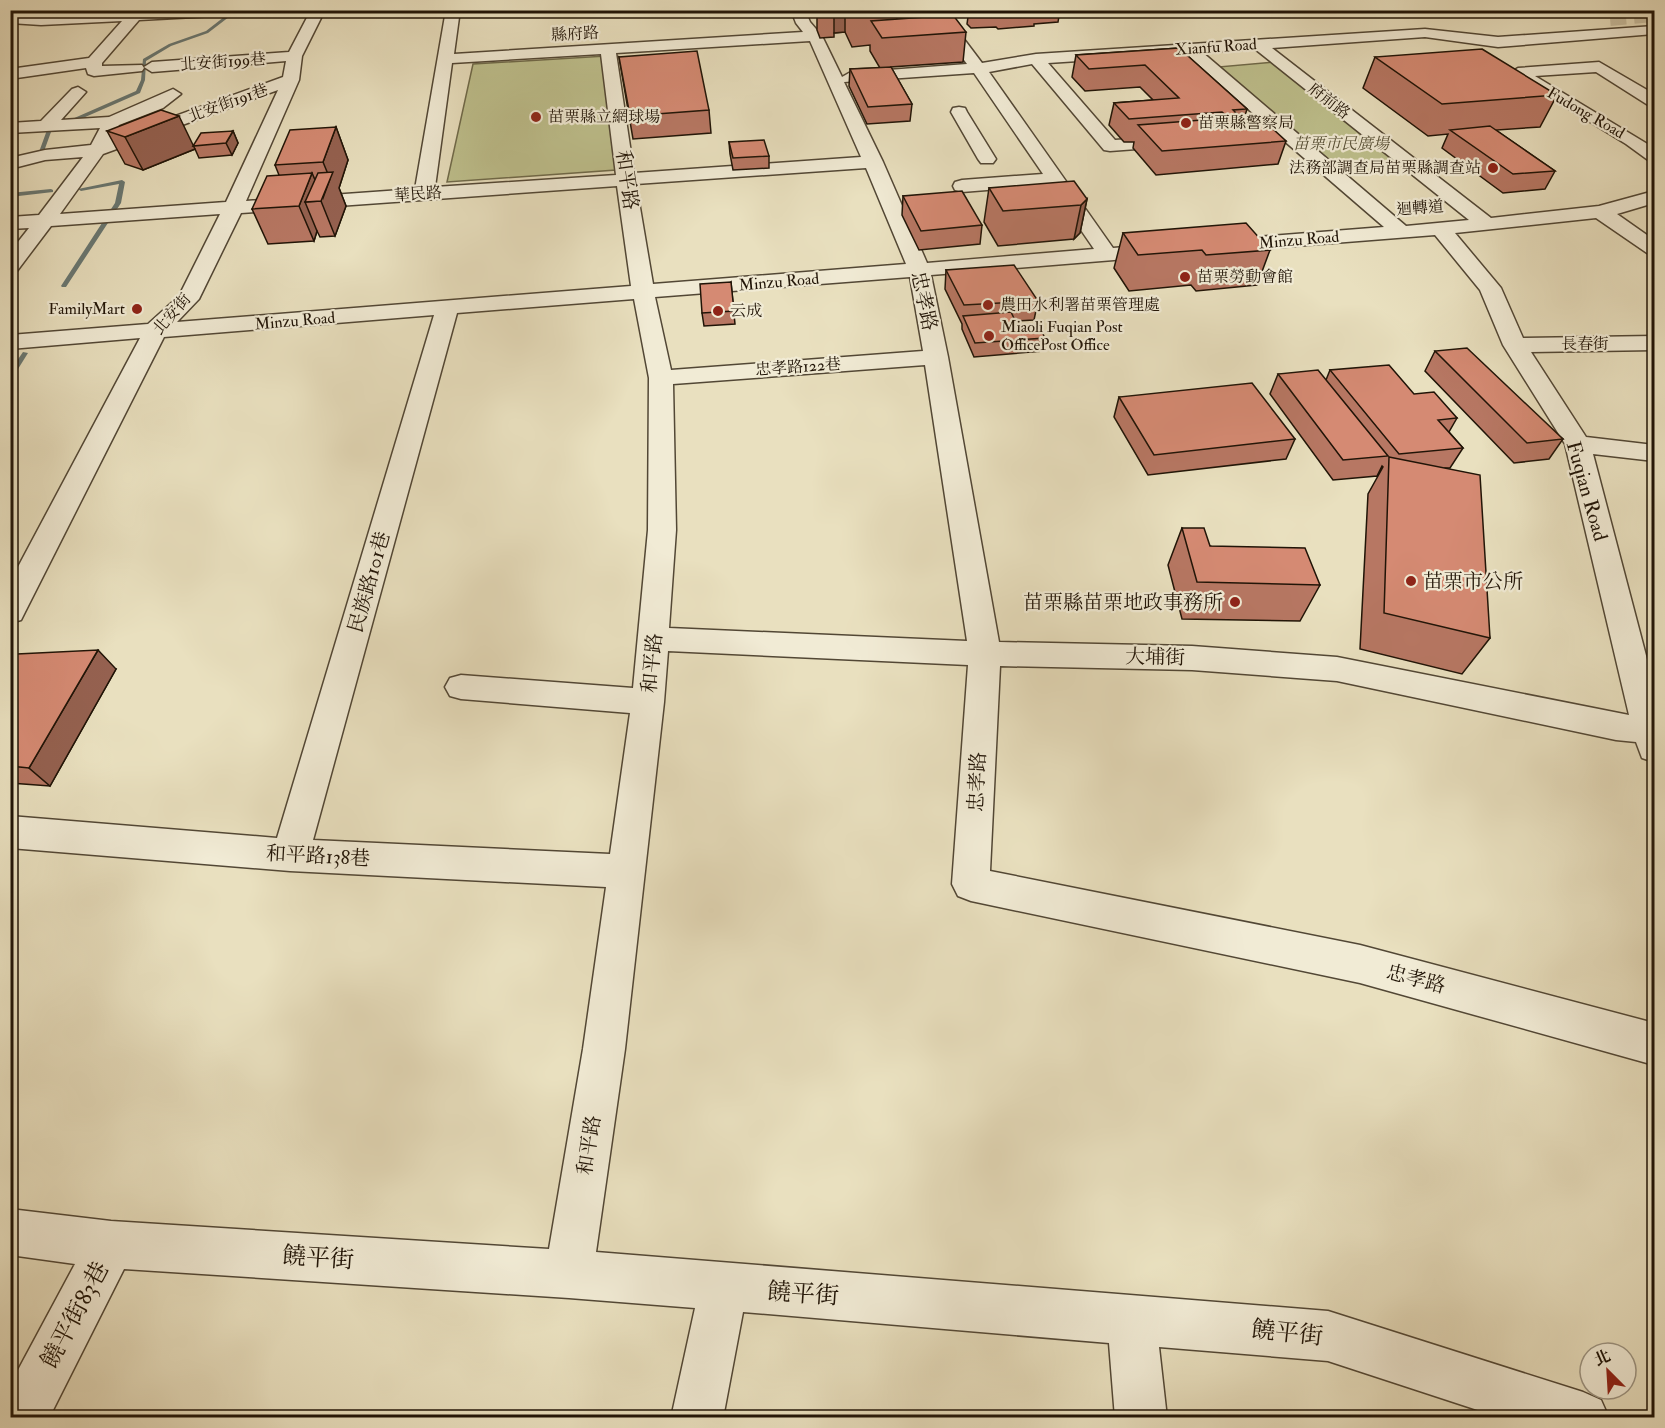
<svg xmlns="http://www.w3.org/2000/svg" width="1665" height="1428" font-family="'IM FELL Double Pica','Noto Serif TC',serif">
<rect width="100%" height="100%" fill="#e9e0bf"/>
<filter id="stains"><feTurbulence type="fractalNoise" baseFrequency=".00333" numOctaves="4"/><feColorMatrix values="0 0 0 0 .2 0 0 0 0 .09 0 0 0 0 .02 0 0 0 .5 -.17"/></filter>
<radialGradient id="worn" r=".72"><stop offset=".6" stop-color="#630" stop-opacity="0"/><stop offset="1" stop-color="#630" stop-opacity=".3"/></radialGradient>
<g fill="#bec08d" stroke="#6f6a4a" stroke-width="1.5">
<path d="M606,56L616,170L447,182L473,64Z"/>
<path d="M1276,62L1394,160L1335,166L1218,67Z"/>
</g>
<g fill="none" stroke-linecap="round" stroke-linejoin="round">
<g fill="#697873" fill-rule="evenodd">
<path d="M233,10H238L208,33L171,46L146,61L145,80L140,93L51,132L43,154L31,156V154L39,152L47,130L136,91L141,80L143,59L169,44L206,31Z"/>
<path d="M122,180L125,182L121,203L66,287H62L61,286L115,203L119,184L81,191L78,189Z"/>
<path d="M51,189L53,190V192L10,197V193Z"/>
<path d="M23,352L28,353L13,377L10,379V371Z"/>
</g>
<path stroke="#cbc1a3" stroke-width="16" stroke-dasharray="16 8" stroke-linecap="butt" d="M1610,18L1654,14"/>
<g stroke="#524735" stroke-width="3">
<g id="minor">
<path d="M132,10H258L251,14L139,20L102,63V66L142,65L144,68L142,71L94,76L88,74L86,68L10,79V69L89,58L122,21L41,25L10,23V15L41,17Z"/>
<path d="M311,10H325L302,56L299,80L246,201L415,189L446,10H460L454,54L803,32L796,23L791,10H805L810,22L822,36L842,77L849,73L967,64L934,19L853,24L846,20L853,16L942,10L982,63L1036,54L1425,29L1498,37L1654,26V34L1498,47L1425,37L1272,48L1491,218L1599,206L1654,191V203L1617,214L1654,240V255L1647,253L1596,218L1455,233L1501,288L1523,338L1654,336V350L1531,352L1586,437L1654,445V461L1593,454L1654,686V762L1642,758L1636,742L1616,740L1337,681L1192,670L1000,666L990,871L1360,945L1654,1023V1065L1360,983L971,901L958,896L952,884L968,665L668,651L664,702L625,1049L596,1252L1328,1311L1583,1392L1601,1400L1609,1418H1502L1328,1361L1159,1347L1167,1418H1115L1109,1343L743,1312L723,1418H671L695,1308L569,1298L124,1269L49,1418H10V1385L75,1264L10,1255V1209L111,1221L549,1249L583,1049L606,887L290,871L10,848V816L277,838L434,315L164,337L25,612L21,620L10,623V582L140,338L10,349V335L148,324L179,296L220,214L51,226L17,271L10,273V252L29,228L10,229V217L39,215L83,157L45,160L10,169V158L45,150L91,145L100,128L10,133V123L41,121L72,89L78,87L86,92L61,120L109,117L173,89L181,94L163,108L119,125L112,139L283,77L286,61L152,72L144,67L152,62L289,52ZM810,41L861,157L634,173L616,53ZM1255,49L1469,220L1406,226L1202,52ZM601,54L616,175L435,187L452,63ZM1185,54L1271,129L1229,133L1226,137L1229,141L1282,139L1384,227L1220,240L1213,242L1210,246L1213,250L1220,252L1435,235L1480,290L1503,345L1565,444L1629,715L1337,657L1192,646L999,642L948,357L931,275L1163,256L1170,254L1173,250L1170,246L1163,244L1113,248L989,72L1032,64L1104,150L1110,151L1177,146L1183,145L1186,141L1183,137L1177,136L1115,140L1048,63ZM974,73L1043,174L962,180L955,182L953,186L955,190L962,192L1050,185L1094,249L927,263L883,162L844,82ZM278,90L226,202L60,214L103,154ZM866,168L906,264L653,284L636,184ZM617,186L631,286L177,322L199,299L241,213ZM910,277L923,351L671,370L655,297ZM634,299L649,378L648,530L633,688L461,675L450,678L445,687L450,696L461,699L630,713L610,854L313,840L457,313ZM925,365L967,641L669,628L676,530L673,384Z"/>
<path d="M1599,62L1654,94V106L1648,105L1596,72L1535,76L1654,148V161L1648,160L1626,144L1510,73L1518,68Z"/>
<path d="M959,107L965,108L967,112L996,159L993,163H981L978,159L951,112L953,108Z"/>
</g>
</g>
<use href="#minor" fill="#f1ebd5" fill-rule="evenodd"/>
<path stroke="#201407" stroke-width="2" stroke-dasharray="5 5" stroke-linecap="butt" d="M1643,10L1654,16"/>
</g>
<g fill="#b77763" stroke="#201407" stroke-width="1.5">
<path d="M817,10H897V19L966,32L963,62L891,67L912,104L910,121L867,124L849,86L850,69L880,68L870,51V45L852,47L845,32L834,33V37L820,38L817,30Z"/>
<path d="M969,10H1060L1058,22L1034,24V26L998,29L996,27L971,28L967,24Z"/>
<path d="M1102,10H1175L1108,16Z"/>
<path d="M1179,48L1247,109L1244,119L1286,141L1278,164L1156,175L1133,148L1134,142H1124L1109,125L1114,103L1153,100L1140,87L1085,91L1072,77L1076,55Z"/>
<path d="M619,57L709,110L711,133L633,139Z"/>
<path d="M1375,57L1557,95L1540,127L1496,130L1555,171L1545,189L1503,193L1442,148L1448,134L1428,136L1363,88Z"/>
<path d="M336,127L348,160L339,188L346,206L335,236L320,237L317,231L314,241L268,244L252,209L279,175L275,165Z"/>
<path d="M107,131L193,145L233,131L238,143L232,155L199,158L195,149L143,170L125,164Z"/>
<path d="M729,142L769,156V168L733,170L730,154Z"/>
<path d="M989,188L1087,199L1080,233L1074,239L998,246L984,222Z"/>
<path d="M903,196L982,225L980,244L919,250L902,215Z"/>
<path d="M1123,233L1270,250L1257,285L1196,291L1191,285L1129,291L1114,268Z"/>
<path d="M946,270L1038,301L1034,320L1015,321L1020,331L1045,338L1043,351L974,357L962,329V324L945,289Z"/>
<path d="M731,282L735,324L704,326L702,313Z"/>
<path d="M1435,351L1563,439L1549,459L1514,463L1425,371Z"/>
<path d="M1330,370L1457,418L1449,432L1463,448L1450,468H1445L1490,638L1462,674L1360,649L1368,494L1383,467L1382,466L1377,476L1333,480L1270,394L1278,374L1326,380Z"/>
<path d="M1119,397L1295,439L1286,459L1148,475L1114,417Z"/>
<path d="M1182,528L1210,546L1320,585L1300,621L1182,619L1168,565Z"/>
<path d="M10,664L116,669L50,786L10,783Z"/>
</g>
<g fill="#956150" stroke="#201407" stroke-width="1.5">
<path d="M834,10H845V32L834,33Z"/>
<path d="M1109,10H1175L1108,16Z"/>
<path d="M179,116L195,149L143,170L125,137Z"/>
<path d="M336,127L348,160L339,188L346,206L335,236L321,201L305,202L317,231L314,241L299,206L312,173L323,198L330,179L323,162Z"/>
<path d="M233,131L238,143L232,155L226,143Z"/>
<path d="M1087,199L1080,233L1074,239L1081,205Z"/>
<path d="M98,650L116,669L50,786L29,768Z"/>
</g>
<g fill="#d58a73" stroke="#201407" stroke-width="1.5">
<path d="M848,10H878L880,15L852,17Z"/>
<path d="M971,10H1036V11L1000,13L998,11L973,13Z"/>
<path d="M953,15L966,32L882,38L871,21Z"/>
<path d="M1179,48L1247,109L1233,110L1243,120L1261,118L1286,141L1162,151L1138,125L1229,118L1222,112L1129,119L1114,103L1179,98L1145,65L1089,69L1076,55Z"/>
<path d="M1482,49L1557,95L1442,104L1375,57Z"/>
<path d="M697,51L709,110L630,116L619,57Z"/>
<path d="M891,67L912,104L868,107L850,69Z"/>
<path d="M161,110L179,116L125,137L107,131Z"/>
<path d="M1490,126L1555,171L1513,174L1450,130Z"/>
<path d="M336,127L323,162L275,165L290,130Z"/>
<path d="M233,131L226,143L193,146L201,133Z"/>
<path d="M764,140L769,156L733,158L729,142Z"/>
<path d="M333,172L321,201L305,202L318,173Z"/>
<path d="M312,173L299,206L252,209L267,176Z"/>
<path d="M1074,181L1087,199L1081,205L1003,211L989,188Z"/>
<path d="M962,191L982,225L921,231L903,196Z"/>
<path d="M1246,223L1270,250L1206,255L1202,250L1138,255L1123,233Z"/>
<path d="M1014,265L1038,301L964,305L946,270Z"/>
<path d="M731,282L734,311L702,313L700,284Z"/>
<path d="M1011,312L1020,331L1041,330L1045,338L975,343L963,316Z"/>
<path d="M1467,348L1563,439L1527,443L1435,351Z"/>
<path d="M1389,365L1414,394L1434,392L1457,418L1438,420L1463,448L1399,454L1330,370Z"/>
<path d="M1318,370L1388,456L1343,460L1278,374Z"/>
<path d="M1252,383L1295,439L1154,455L1119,397Z"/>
<path d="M1389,457L1480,475L1490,638L1384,613Z"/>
<path d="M1182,528H1204L1210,546L1305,548L1320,585L1197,582Z"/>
<path d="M98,650L29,768L10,766V664L17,654Z"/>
</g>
<g fill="#8f2418" stroke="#f1ebd5" stroke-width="2">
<circle cx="536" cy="117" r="6"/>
<circle cx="1186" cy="123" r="6"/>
<circle cx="1493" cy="168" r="6"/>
<circle cx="1185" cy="277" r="6"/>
<circle cx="988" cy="305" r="6"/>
<circle cx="137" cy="309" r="6"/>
<circle cx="718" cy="311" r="6"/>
<circle cx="989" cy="336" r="6"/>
<circle cx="1411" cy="581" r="6"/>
<circle cx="1235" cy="602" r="6"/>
</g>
<g text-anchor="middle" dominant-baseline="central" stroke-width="4.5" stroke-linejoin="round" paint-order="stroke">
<g font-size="16" fill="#201407" stroke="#f1ebd5">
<text transform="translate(575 34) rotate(-3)">縣府路</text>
<text transform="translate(1216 47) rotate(-4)">Xianfu Road</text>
<text transform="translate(223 62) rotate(-4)">北安街199巷</text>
<text transform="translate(1329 101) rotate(38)">府前路</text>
<text transform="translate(228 103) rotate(-20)">北安街191巷</text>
<text transform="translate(1586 113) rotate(30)">Fudong Road</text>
<text transform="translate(418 194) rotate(-4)">華民路</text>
<text transform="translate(1420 208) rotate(-4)">迴轉道</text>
<text transform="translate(1299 240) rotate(-5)">Minzu Road</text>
<text transform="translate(779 282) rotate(-5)">Minzu Road</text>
<text transform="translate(172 314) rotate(-49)">北安街</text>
<text transform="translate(295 321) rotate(-5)">Minzu Road</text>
<text x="1585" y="344">長春街</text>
<text transform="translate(798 367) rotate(-4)">忠孝路122巷</text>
</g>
<g font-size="16" fill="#201407" stroke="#f1ebd5" text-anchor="start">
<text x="548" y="117">苗栗縣立網球場</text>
<text x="1198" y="123">苗栗縣警察局</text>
<text x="1481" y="168" text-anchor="end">法務部調查局苗栗縣調查站</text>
<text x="1197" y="277">苗栗勞動會館</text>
<text x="1000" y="305">農田水利署苗栗管理處</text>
<text x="125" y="309" text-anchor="end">FamilyMart</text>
<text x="730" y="311">云成</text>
<text x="1001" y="327">Miaoli Fuqian Post<tspan x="1001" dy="18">OfficePost Office</tspan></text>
</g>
<g font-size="16" font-style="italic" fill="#575036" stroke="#f1ebd5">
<text x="1341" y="144">苗栗市民廣場</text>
</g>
<g font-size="20" fill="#201407" stroke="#f1ebd5">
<text transform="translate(627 180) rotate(82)">和平路</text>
<text transform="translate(924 301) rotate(78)">忠孝路</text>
<text transform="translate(1587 491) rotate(74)">Fuqian Road</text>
<text transform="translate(369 582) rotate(-74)">民族路101巷</text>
<text transform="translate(1155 657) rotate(1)">大埔街</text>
<text transform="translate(652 663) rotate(-84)">和平路</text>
<text transform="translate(977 782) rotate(-87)">忠孝路</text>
<text transform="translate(318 856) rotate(3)">和平路138巷</text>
<text transform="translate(1416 979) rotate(15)">忠孝路</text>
<text transform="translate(589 1145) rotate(-81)">和平路</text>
</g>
<g font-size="20" fill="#201407" stroke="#f1ebd5" text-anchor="start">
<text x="1423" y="581">苗栗市公所</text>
<text x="1223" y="602" text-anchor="end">苗栗縣苗栗地政事務所</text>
</g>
<g font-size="24" fill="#201407" stroke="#f1ebd5">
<text transform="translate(318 1258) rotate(4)">饒平街</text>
<text transform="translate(803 1294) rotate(4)">饒平街</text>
<text transform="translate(75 1315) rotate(-62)">饒平街83巷</text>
<text transform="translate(1287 1333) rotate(6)">饒平街</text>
</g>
</g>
<rect width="1665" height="1428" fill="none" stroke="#e9e0bf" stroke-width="36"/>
<rect x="12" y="12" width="1641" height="1404" fill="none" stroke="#201407" stroke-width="3"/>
<rect x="18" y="18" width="1629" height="1392" fill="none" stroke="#201407" stroke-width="1.5"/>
<g transform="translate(1608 1371) rotate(336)"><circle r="28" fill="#f1ebd5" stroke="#9d9583" stroke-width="1.5"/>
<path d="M0-4.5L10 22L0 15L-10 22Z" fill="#8f2418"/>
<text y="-9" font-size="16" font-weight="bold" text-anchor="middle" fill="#201407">北</text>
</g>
<rect width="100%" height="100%" filter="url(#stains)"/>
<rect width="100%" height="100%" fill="url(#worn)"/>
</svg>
